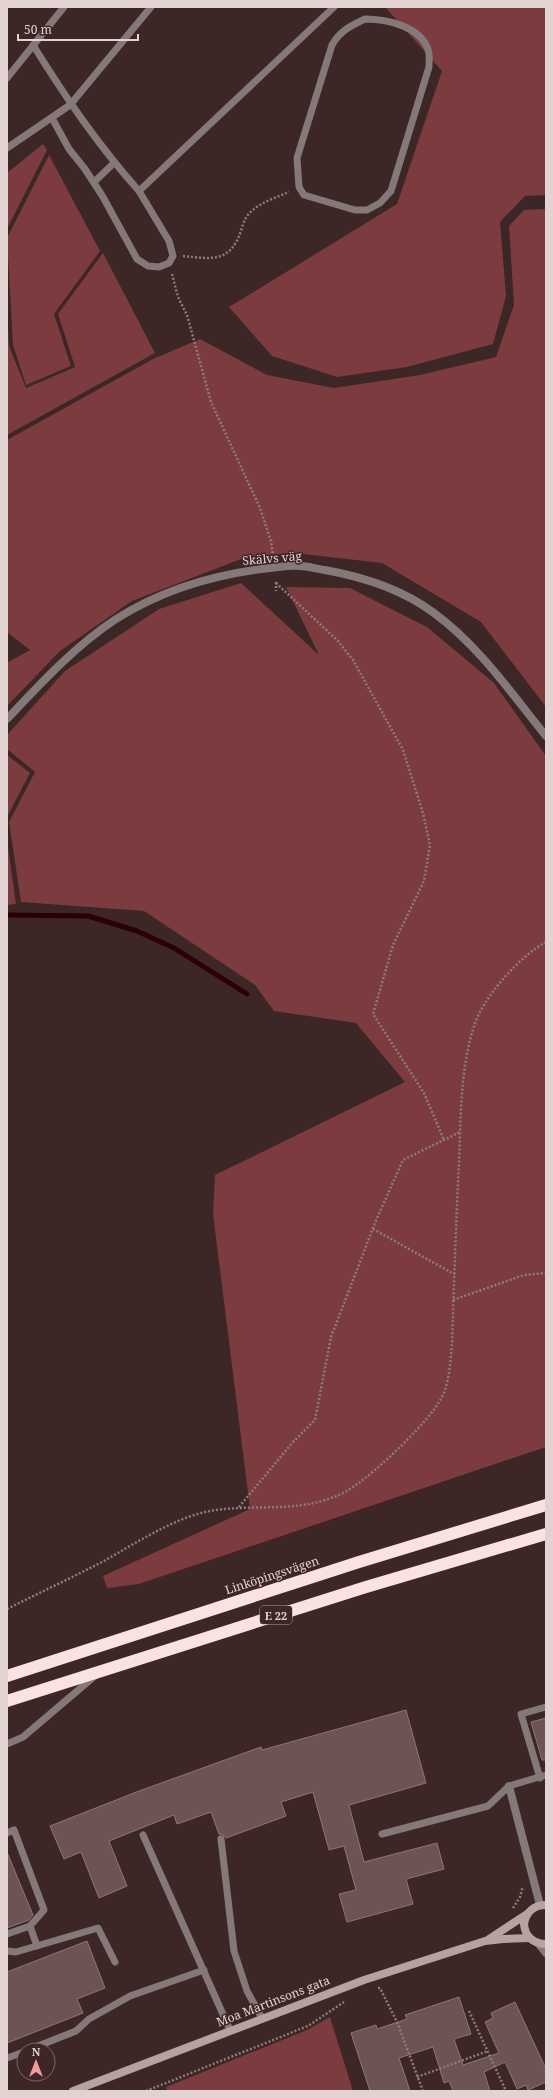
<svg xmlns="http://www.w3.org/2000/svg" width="553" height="2098" font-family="'Noto Serif',serif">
<rect width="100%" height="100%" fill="#3c2626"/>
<g fill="#7b3b3f">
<path d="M385,7H546V195L525,196L500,222L506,296L493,344L407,367L337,377L272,356L229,307L397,204L442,71Z"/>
<path d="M43,144L47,150L7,229V173Z"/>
<path d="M49,155L100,251L54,314L71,366L26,385L13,345L7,238Z"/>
<path d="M546,209V707L481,622L382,563L294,553L249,556L132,601L60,651L7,706V663L30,650L7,632V440L153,359L200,339L267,375L334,388L420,375L496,357L514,305L509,226L524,210Z"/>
<path d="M103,253L155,353L7,435V307L9,346L26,388L75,367L58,314Z"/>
<path d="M241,583L319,655L286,587L350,588L427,627L494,683L546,756V1447L139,1584L107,1588L103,1576L250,1509L213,1214L215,1175L405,1082L356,1023L274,1011L255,985L144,911L21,902L9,822L35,772L7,749V735L65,671L159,609Z"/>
<path d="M7,755L30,773L7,817Z"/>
<path d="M7,839L16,904L7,905Z"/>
<path d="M330,2017L353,2091H167L166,2087L307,2030Z"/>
</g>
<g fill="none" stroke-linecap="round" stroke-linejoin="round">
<path stroke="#2a0005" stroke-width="5" d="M7,915L88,916L137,931L174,948L247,994"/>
</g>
<g fill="#6d5353" stroke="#917575">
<path d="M406,1710L426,1783L349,1805L364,1862L437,1843L444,1869L406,1879L413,1904L347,1922L339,1894L356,1890L344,1846L329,1850L313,1792L281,1802L286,1816L226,1838L223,1835L219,1834L211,1812L177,1824L174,1815L109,1841L127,1886L99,1898L81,1852L64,1859L50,1826L139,1791L261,1747L262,1750Z"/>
<path d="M546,1718V1760H542L531,1722Z"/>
<path d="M7,1852L33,1915L29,1920L7,1928Z"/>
<path d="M87,1941L105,1988L77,1999L83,2013L7,2043V1972Z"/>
<path d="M459,1997L471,2034L454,2039L463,2065L499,2053L485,2022L493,2018L491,2013L515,2002L546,2069V2082L528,2090L526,2085L517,2089L505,2062L484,2072L490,2091H453L449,2081L444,2083L433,2047L399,2058L410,2091H370L351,2033L376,2025L377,2029L407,2019L405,2015Z"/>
</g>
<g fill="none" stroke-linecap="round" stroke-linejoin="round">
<g stroke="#8e7b7b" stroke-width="2.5" stroke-dasharray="2 2" stroke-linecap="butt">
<path d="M183,256C212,259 230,263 241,231C243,223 246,215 253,210C262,202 277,197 289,192"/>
<path d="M172,274L178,297L187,315L211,402L260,508L271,541L273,555"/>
<path d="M276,582V591"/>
<path d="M276,583L338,641L353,660L403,750L423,813L430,845L424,881L393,945L373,1014L424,1093L444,1140"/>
<path d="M373,1229L454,1274"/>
<path d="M453,1300L524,1275L546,1273"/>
<path d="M239,1507L293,1442L315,1420L331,1337L377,1218L403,1160L460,1132"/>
<path d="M7,1609C39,1593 71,1578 102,1562C131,1546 160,1527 191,1516C231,1502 273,1512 314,1503C327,1500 342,1495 353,1487C376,1472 430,1421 442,1397C450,1381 450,1361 452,1344C454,1283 456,1222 459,1162C461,1117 460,1069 474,1026C483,997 520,956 546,942"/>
<path d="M513,1908L520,1897L522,1889H525"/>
<path d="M378,1988H380L397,2022L423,2091"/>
<path d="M469,2011L506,2091"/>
<path d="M417,2077L488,2051"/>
<path d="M146,2091L308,2026L344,2002"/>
</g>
<g stroke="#847878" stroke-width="7">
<path d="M365,19C387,19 419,26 428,49C430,54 429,62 429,67L391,191L380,203L367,210H355L304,195L299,187L297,158L332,45C340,31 350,26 365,19Z"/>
<path d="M33,45C66,98 98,145 139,191L334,7"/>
<path d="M7,78L64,7"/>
<path d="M52,118L69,149L85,169L103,197L137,259L148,266L159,267L169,263L173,256L169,241L139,191"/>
<path d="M7,148L70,105L151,7"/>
<path d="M94,182L114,163"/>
<path d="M7,1744L23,1737L96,1675"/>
<path d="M540,1778L521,1714L546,1707"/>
<path d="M7,1833L14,1830L44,1910L30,1926L7,1934"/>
<path d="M382,1834L488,1806L509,1786L546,1775"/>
<path d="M143,1835L230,2030"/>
<path d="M221,1839L234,1951L247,1991L262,2018"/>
<path d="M30,1926L37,1946"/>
<path d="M7,1951L16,1952L98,1928L115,1962"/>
<path d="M28,2050L76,2031L89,2019L130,1996L204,1970"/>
<path d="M7,2058L24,2052"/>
</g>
<g stroke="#847878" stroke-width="8">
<path d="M7,719C41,683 75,646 116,619C162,590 216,574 270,568C280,567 290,565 299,566C308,566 317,569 325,570C364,577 402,589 434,613C479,646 511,693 546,736"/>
<path d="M509,1786L540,1905"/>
<path d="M538,1943L546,1953"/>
</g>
<g stroke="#b6a2a2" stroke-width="8">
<path d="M546,1905C534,1905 526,1912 524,1924C525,1936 533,1944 546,1944"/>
<path d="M489,1939L527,1914"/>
<path d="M73,2091L364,1980L485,1941L503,1939L529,1938"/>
</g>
<g stroke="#fbe2e2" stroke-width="12">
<path d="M7,1676L359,1562L546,1505"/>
<path d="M7,1701L366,1587L546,1534"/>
</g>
</g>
<g text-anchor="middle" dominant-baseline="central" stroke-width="3" stroke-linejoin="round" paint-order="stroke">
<rect fill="#3c2626" stroke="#b09f9e" stroke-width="1" x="260" y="1606" width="32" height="18" rx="3"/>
<g font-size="11" font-weight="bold" fill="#e2d3d2">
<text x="276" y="1615">E 22</text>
</g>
<g font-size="12" fill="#e2d3d2" stroke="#3c2626">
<text transform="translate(272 558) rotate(-5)">Skälvs väg</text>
<text transform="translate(272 1575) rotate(-18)">Linköpingsvägen</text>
<text transform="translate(273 2001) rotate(-21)">Moa Martinsons gata</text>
</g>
</g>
<rect width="553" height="2098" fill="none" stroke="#e2d3d2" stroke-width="16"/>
<g transform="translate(36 2062)"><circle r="19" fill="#3c2626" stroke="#7e6b6b"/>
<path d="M0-3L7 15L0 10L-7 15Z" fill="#f59b9d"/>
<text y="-6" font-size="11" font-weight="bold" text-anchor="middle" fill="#e2d3d2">N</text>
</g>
<path d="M18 34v6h120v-6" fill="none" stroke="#e2d3d2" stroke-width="2"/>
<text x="24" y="34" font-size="12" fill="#e2d3d2" stroke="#3c2626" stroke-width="3" paint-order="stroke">50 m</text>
</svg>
